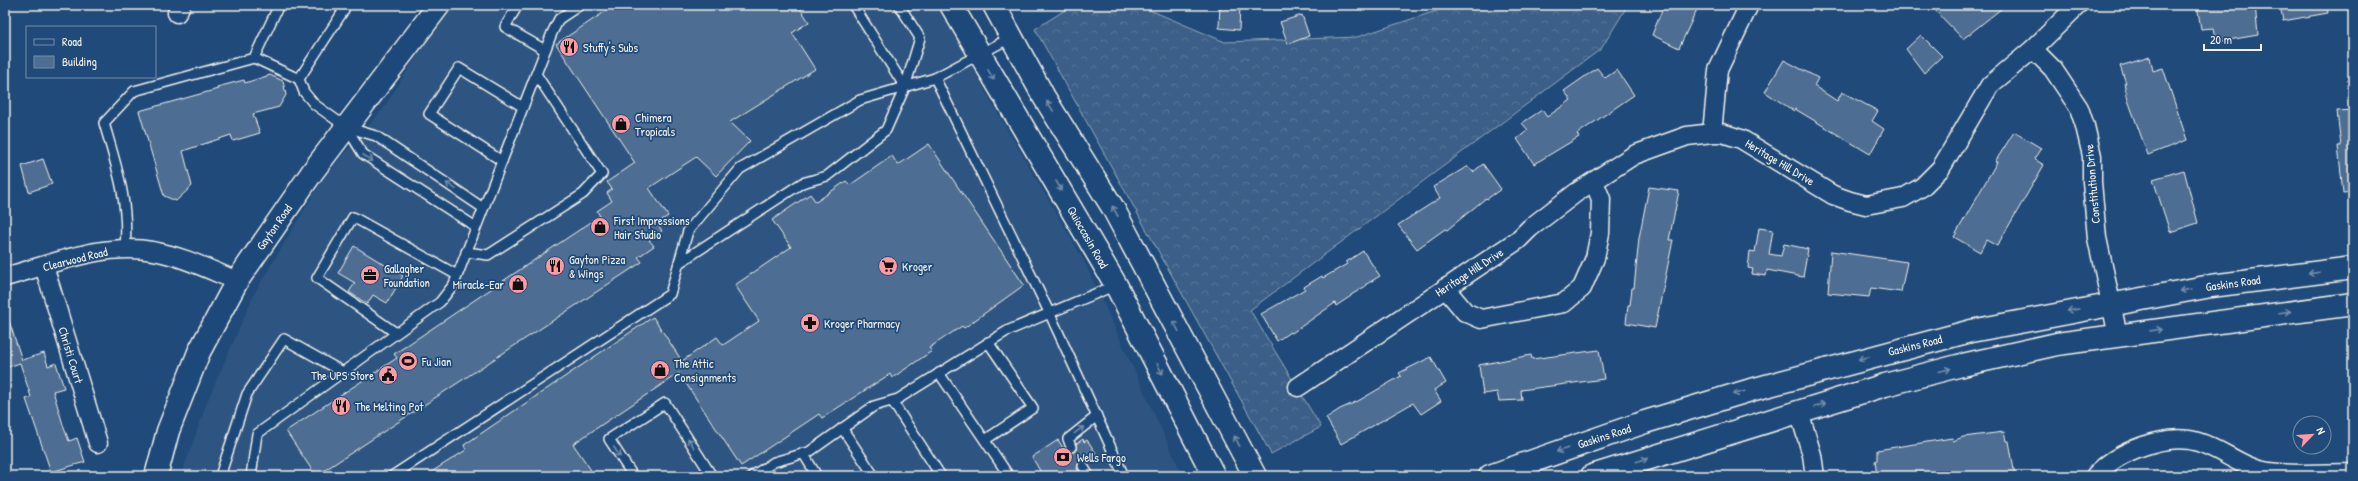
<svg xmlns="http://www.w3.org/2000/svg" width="2358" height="481" font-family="'Patrick Hand',sans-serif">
<defs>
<pattern id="forest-crowns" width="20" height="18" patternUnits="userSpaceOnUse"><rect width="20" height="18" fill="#3a5f88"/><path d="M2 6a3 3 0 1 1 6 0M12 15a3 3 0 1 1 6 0" fill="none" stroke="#577699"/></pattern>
</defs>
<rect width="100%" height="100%" fill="#1f4a7a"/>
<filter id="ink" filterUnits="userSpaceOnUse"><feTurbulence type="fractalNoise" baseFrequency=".025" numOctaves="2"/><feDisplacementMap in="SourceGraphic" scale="8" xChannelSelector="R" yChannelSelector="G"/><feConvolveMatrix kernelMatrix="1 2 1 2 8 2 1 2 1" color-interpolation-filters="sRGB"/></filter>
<g filter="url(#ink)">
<path fill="#2d5581" d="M449,5H942L985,91L1083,259L1183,476H181L207,402L255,292L324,177L383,109Z"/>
<path fill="url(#forest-crowns)" stroke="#97a8b8" d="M1073,5H1138L1225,42L1357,37L1454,5H1628L1601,49L1250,310L1321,427L1271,454L1035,29Z"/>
<g fill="#4d6e92" stroke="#f4f1e8">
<path d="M615,5H798L809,22L792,33L815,69L730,122L750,141L716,176L696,157L649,188L668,216L657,223L662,231L649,240L654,246L638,257L642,262L316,476L286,431L397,358L394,354L600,216L597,211L612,201L607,193L612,189L607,182L635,163L556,44Z"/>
<path d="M1220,5H1240L1239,30L1219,28Z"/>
<path d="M1664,5H1699L1679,48L1652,35Z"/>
<path d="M1930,5H2006L1963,39Z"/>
<path d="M2197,5H2255L2258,35L2217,42L2214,28L2201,29Z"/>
<path d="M2280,5H2327L2328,13L2283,21Z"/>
<path d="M1302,15L1309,36L1288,44L1280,22Z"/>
<path d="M1921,35L1942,56L1924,73L1906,49Z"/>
<path d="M2150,57L2153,71L2163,68L2187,140L2148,155L2128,100L2124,83H2126L2120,66Z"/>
<path d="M1784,60L1818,78L1814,86L1837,101L1842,92L1878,111L1872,121L1884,129L1870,154L1795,109L1794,111L1765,92Z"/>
<path d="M1597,68L1605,78L1617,70L1634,95L1577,134L1579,137L1534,164L1517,139L1528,130L1522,123L1542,110L1547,117L1571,100L1564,91Z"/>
<path d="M270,75L283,81L286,95L279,107L253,114L260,133L233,141L231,135L183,151L192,186L176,201L164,196L139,111L218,89L217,87L244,80L245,83Z"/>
<path d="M2353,110V192L2343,193L2338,146H2341L2337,111Z"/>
<path d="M2014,132L2041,148L2034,159L2044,165L1997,246L1986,240L1980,252L1954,237L1997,162H1995Z"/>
<path d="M929,144L1024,285L964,328L962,326L929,348L932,351L892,378L890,374L822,418L819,414L741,466L679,373L573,444L595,476H425L466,450L464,445L653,317L682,361L717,337L723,345L759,321L735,285L791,247L772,220L810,194L816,202L846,181L850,185L892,156L898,165Z"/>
<path d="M43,159L52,184L29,192L22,166Z"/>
<path d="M1483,164L1501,189L1487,199L1486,198L1447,230L1445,229L1417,249L1398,225L1440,198L1433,187L1468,166L1473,172Z"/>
<path d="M2184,170L2198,223L2170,232L2153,179Z"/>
<path d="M1649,187L1679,191L1669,240H1673L1655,328L1626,323L1628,305H1630L1632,288H1634L1639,238Z"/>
<path d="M1759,228L1773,230L1769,254L1781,256L1784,244L1808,249L1803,277L1767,270L1766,276L1752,274L1753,269L1748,268L1750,251L1755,252Z"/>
<path d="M354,246L403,276L387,303L373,295L367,304L349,292L355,283L338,273Z"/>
<path d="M1363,251L1380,276L1365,285L1366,286L1351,295V296L1336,306L1335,303L1292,333L1290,332L1277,341L1261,314L1305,289L1304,287L1322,276L1323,278L1347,264L1346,262Z"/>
<path d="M1831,251L1907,262L1901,292L1871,288L1869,297L1828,293Z"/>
<path d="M8,318L22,360L44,353L48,366L56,363L64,388L53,391L64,428L69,441L77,438L85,462L51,472L26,399L31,397L20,363L5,368V319Z"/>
<path d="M1599,350L1604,379L1521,390L1522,400L1499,401L1497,392L1483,394L1479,365L1531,355L1532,359Z"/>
<path d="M1431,357L1446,383L1434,390L1441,401L1421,414L1413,403L1341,444L1326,418L1340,409L1358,401L1401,376L1399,373Z"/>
<path d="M2004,432L2006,441H2009L2015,476H1877L1875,461L1877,460V450L1952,438L1953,441L1963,437Z"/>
<path d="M1083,439L1084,442L1087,440L1096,453L1093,455L1095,458L1088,462L1083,460L1078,463L1077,469L1081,476H1043L1032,457L1058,440L1065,451L1073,453L1077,448L1076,444Z"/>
</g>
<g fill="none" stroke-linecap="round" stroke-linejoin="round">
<g stroke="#f4f1e8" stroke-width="12">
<g id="service">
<path d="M337,5L344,10L299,79L304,92L314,104L346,127L376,136L483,208"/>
<path d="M518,5L505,27L545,50"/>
<path d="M899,5L920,38L905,87"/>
<path d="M1010,38L935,78L1049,312L1124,476"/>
<path d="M254,58L299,79"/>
<path d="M347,128L363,154L476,227"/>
<path d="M502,161L429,114L459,68L523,107"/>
<path d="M125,249C129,202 117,168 104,123L134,91L254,58L279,5"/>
<path d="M466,252L488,255L583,194L602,174L536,74"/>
<path d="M679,263L802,183L827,176L886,130L905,87L853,5"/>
<path d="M396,333L317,278L353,217L457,275"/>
<path d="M939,373L1009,476"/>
<path d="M892,401L941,476"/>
<path d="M842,428L874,476"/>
<path d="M985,440L1033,408L988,342"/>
<path d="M1071,447L1068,439L1097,416"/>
<path d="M803,453L817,476"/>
<path d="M1083,466L1089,476"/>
<path d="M220,476L247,394L284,339L343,372"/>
<path d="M251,476L257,434L440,302L454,284L552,33L559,19L580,5"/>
<path d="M392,476L670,294L688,231L740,169L860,100L935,78"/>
<path d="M633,476L609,439L665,403L712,476"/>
<path d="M752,476L774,462L809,452L874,406L898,399L1007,331L1116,285"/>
</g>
</g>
<g stroke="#f4f1e8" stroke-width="21">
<g id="minor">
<path d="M177,13L181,5"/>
<path d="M2033,49L2053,69L2079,108L2085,126L2092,156V182L2097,238L2118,336"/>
<path d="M1712,133L1718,70L1749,5"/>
<path d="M44,266L98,443"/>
<path d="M5,277C53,264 103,242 153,251C182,256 210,270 237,281"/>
<path d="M1445,288L1465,312L1481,319L1564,303L1582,288L1595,258L1600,233L1601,199L1594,182"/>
<path d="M1298,387L1518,240L1530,228L1577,192L1634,155L1687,136L1712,133H1722L1741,139L1833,195L1850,201L1866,205L1903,198L1922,187L1941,168L1990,85L2033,49L2078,5"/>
<path d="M1799,411L1812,455L1815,476"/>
<path d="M2095,476C2116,452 2166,432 2198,442C2222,449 2242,468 2268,472C2294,476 2326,473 2353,473"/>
</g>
</g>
<g stroke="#f4f1e8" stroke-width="25">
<path id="tertiary" d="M156,476L168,431L199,352L237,281L313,171L439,5"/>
</g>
<g stroke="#f4f1e8" stroke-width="25">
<g id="secondary">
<path d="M951,5L1116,285L1214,476"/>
<path d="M994,5L1044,97L1113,208L1255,476"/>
</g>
</g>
<g stroke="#f4f1e8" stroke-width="25">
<g id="primary">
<path d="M1490,476L1645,422L1751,390L1971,331L2211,286L2353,268"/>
<path d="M1592,476L1885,385L1958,366L2057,344L2353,304"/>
</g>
</g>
<use href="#service" stroke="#1f4a7a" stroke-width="9"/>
<use href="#minor" stroke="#1f4a7a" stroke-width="18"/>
<use href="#tertiary" stroke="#1f4a7a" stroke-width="22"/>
<use href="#secondary" stroke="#1f4a7a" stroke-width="22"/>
<use href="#primary" stroke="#1f4a7a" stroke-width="22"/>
</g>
<defs><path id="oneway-shaft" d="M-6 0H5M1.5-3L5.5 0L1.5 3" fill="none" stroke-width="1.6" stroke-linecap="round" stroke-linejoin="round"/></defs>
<g stroke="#748da6">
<use href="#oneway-shaft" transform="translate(991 75) rotate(59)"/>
<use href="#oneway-shaft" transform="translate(1050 106) rotate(-123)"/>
<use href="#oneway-shaft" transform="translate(368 158) rotate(33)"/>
<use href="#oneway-shaft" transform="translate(451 186) rotate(-146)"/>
<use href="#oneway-shaft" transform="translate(1059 186) rotate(59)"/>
<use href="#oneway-shaft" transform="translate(1115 211) rotate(-119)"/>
<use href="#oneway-shaft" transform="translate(2314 273) rotate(173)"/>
<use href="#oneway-shaft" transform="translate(2186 290) rotate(170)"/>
<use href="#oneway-shaft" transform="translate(2073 310) rotate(170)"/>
<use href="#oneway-shaft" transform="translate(2285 312) rotate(-7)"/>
<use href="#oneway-shaft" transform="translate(1176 326) rotate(-118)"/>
<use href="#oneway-shaft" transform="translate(2156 330) rotate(-8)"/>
<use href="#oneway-shaft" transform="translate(1864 358) rotate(166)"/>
<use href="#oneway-shaft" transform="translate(1160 369) rotate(63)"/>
<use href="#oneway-shaft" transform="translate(1945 370) rotate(-15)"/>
<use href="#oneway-shaft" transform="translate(1739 393) rotate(163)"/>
<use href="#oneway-shaft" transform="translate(1820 405) rotate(-17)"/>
<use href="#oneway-shaft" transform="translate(1079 430) rotate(-37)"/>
<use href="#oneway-shaft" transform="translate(1237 441) rotate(-118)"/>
<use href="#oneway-shaft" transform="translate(691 443) rotate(-123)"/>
<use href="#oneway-shaft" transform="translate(1562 450) rotate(162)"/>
<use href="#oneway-shaft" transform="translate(617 452) rotate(57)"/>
<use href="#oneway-shaft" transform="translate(1642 460) rotate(-17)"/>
</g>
</g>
<defs>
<g id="restaurant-disc" transform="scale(1)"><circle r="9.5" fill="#ff9aa2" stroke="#1f4a7a"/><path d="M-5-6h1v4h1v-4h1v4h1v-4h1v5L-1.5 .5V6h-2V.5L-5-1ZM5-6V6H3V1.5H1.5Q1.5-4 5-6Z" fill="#111"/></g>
<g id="shop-disc" transform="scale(1)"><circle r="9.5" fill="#ff9aa2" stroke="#1f4a7a"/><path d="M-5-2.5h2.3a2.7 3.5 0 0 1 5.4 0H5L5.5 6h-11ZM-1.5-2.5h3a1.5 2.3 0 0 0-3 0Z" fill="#111"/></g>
<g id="supermarket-disc" transform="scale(1)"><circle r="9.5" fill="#ff9aa2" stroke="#1f4a7a"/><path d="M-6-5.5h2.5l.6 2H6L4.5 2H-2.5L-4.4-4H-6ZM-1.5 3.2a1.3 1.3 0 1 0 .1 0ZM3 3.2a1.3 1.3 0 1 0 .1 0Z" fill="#111"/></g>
<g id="office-disc" transform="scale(1)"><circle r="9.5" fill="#ff9aa2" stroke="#1f4a7a"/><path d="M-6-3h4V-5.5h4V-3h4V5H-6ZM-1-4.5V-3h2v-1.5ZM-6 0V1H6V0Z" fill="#111"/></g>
<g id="pharmacy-disc" transform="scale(1)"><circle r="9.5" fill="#ff9aa2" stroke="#1f4a7a"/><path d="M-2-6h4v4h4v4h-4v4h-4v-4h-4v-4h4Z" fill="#111"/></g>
<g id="stadium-disc" transform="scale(1)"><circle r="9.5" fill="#ff9aa2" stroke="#1f4a7a"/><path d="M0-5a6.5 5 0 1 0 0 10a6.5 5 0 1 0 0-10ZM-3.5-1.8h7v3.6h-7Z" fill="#111"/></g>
<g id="civic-disc" transform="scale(1)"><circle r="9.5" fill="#ff9aa2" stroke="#1f4a7a"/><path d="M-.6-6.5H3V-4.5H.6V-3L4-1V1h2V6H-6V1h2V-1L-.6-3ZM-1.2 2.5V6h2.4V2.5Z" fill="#111"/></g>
<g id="bank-disc" transform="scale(1)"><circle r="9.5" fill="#ff9aa2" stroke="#1f4a7a"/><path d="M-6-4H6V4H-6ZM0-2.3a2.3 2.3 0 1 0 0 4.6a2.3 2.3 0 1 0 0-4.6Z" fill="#111"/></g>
</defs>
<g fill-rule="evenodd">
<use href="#restaurant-disc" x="569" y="47"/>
<use href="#shop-disc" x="621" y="124"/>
<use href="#shop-disc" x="600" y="227"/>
<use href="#restaurant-disc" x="555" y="266"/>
<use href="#supermarket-disc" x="888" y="266"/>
<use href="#office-disc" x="370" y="275"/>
<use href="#shop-disc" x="518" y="284"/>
<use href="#pharmacy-disc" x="810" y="323"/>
<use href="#stadium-disc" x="408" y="361"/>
<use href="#shop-disc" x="660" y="370"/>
<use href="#civic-disc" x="388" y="375"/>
<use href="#restaurant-disc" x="341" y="406"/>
<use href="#bank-disc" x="1063" y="457"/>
</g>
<g text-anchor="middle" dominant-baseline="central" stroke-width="3.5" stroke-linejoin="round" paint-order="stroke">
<g font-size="12" fill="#f4f1e8" stroke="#1f4a7a" text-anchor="start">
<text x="583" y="47">Stuffy's Subs</text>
<text x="635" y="117">Chimera<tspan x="635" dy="14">Tropicals</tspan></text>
<text x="614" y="220">First Impressions<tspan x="614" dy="14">Hair Studio</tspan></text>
<text x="569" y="259">Gayton Pizza<tspan x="569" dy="14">&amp; Wings</tspan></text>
<text x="902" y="266">Kroger</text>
<text x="384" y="268">Gallagher<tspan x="384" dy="14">Foundation</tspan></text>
<text x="504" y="284" text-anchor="end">Miracle-Ear</text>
<text x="824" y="323">Kroger Pharmacy</text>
<text x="422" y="361">Fu Jian</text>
<text x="674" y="363">The Attic<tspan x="674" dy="14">Consignments</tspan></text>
<text x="374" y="375" text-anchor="end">The UPS Store</text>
<text x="355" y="406">The Melting Pot</text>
<text x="1077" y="457">Wells Fargo</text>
</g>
<g font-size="12" fill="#f4f1e8" stroke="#1f4a7a">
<text transform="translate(1780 162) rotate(31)">Heritage Hill Drive</text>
<text transform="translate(2092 184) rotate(-95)">Constitution Drive</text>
<text transform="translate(274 227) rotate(-55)">Gayton Road</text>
<text transform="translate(1088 237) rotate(60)">Quioccasin Road</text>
<text transform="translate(75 259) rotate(-14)">Clearwood Road</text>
<text transform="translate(1469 272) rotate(-33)">Heritage Hill Drive</text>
<text transform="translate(2233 283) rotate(-8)">Gaskins Road</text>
<text transform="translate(1915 345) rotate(-14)">Gaskins Road</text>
<text transform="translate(71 355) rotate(73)">Christi Court</text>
<text transform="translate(1604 436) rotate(-18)">Gaskins Road</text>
</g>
</g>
<rect width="2358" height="481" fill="none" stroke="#1f4a7a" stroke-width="20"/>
<rect x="10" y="10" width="2338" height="461" fill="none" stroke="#f4f1e8" stroke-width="1.5" filter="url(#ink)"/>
<rect x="26" y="26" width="130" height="52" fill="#1f4a7a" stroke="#748da6"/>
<rect x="34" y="39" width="20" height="6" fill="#1f4a7a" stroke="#748da6"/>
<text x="62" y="46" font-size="12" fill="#f4f1e8">Road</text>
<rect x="34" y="56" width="20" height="12" fill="#4d6e92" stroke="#748da6"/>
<text x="62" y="66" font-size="12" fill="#f4f1e8">Building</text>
<g transform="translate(2312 435) rotate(65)"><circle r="19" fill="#1f4a7a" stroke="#748da6"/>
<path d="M0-3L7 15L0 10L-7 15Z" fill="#ff9aa2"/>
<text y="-6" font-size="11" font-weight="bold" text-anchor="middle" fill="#f4f1e8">N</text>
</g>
<path d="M2204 44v6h57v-6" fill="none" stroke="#f4f1e8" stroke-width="2"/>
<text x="2210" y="44" font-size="12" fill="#f4f1e8" stroke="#1f4a7a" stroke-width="3" paint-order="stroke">20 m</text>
</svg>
